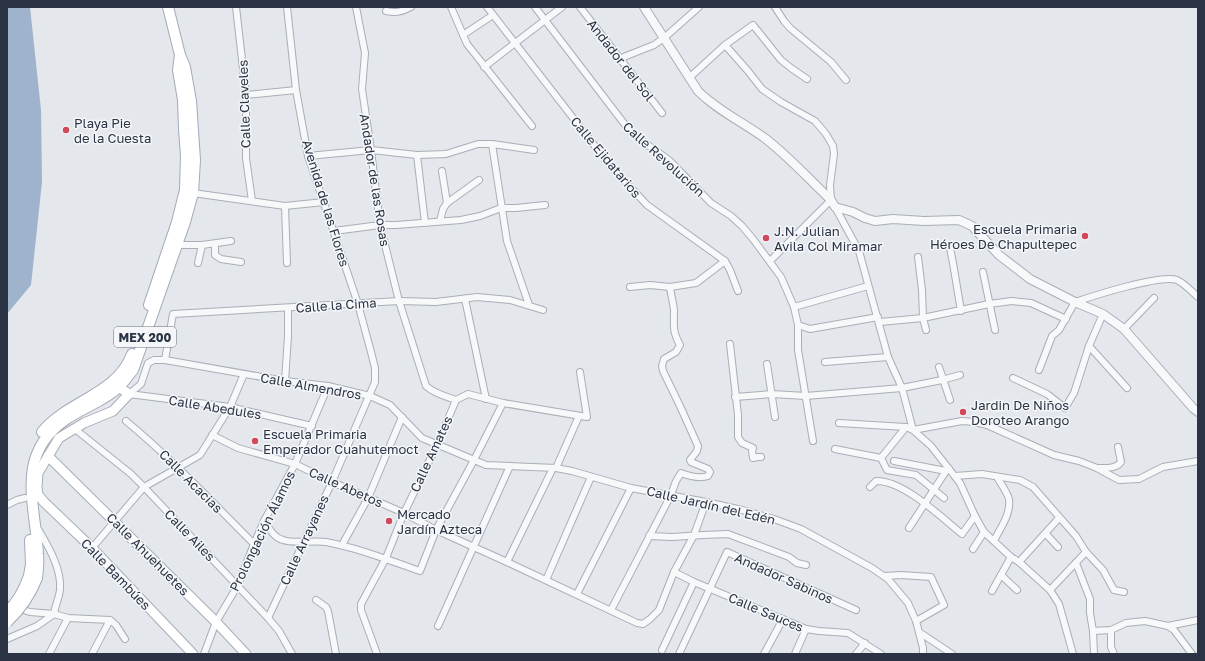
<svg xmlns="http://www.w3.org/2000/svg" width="1205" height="661" font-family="'Golos Text',sans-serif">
<rect width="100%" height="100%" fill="#e4e7ec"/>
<path fill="#9fb4cc" d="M7,7H30L41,110L42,182L31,285L7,314Z"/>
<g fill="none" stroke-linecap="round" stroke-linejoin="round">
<g stroke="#a9aeb7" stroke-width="8">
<g id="minor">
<path d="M236,7L246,95V158L252,201"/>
<path d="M356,7L365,53L362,89L371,150L380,225L399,301L426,386C435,394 445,396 456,400"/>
<path d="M451,7L467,44L532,126"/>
<path d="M487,7L608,163L647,205L725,261L730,270L738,291"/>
<path d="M535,7L626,126L634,135L670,161L711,203L731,216L742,226L753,239L781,277L794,307L798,325V350L813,441"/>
<path d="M580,7L662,113"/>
<path d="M775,7L784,21L790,28L831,62L846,80"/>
<path d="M386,11C396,13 402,12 411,7"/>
<path d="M463,35L493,15"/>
<path d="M725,45L748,71L762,89L781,102L815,121L826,134L833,146L834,154L830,185L831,200L770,261"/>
<path d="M621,58L654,45L664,38L699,7"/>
<path d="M484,67L562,7"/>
<path d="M689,78L725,45L753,25L781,60L791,68L807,79"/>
<path d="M246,95L296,90"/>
<path d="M492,144L507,241L529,305"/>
<path d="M417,155L425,223"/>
<path d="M308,156L371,150L417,155L446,154L478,144H492L534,150"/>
<path d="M442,171L447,203"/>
<path d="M193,193L285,206L324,202"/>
<path d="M285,206L287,263"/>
<path d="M835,207L859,251L888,357L902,388L913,430L931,446L960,483L975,516L984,532L1011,557L1019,562L1050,590L1059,604L1073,654"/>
<path d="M440,221L443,209L447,203L479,180"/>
<path d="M334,231L380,225H396L461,220L480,216L501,208H516L545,205"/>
<path d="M215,244V255L221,259L241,262"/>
<path d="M176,245H202L231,241"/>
<path d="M950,248L953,263L961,311"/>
<path d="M918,257L922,290L923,318L926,330"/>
<path d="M198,263L202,245"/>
<path d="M983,272L995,330"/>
<path d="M630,287L650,285L670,287L696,283L725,261"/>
<path d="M465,299L486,399"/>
<path d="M794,307L868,286"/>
<path d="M880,322L923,318L989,304L1012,301L1031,303L1066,319"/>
<path d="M798,325L810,329L878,317"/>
<path d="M1124,329L1154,298"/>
<path d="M730,344L738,415V437L742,443L753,448L752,451L753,458L758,457H761"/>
<path d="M1089,346L1127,388"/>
<path d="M165,360L173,314L399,301L436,302L477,297L510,300L543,310"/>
<path d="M825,362L888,357"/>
<path d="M767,364L775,417"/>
<path d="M939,367L950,400"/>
<path d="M1039,370L1052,336L1059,330L1075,302C1093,296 1161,274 1177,280C1184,283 1192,292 1198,297"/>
<path d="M1013,378L1047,394L1065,408L1074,393L1089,346L1103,314"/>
<path d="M285,381L288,336V308"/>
<path d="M129,394L141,384L148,363L154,360H165L285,381L328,386L370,396L390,405L422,438L486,465L556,468L572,471L631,488L706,502L742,510L774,519L801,529L872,568L888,579L908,603L916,621L923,648V654"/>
<path d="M129,394L230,407L312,426"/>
<path d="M735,397L772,394L806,396L902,388L942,380L960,375"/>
<path d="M126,421C172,459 212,502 254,544"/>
<path d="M839,423L906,427"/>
<path d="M75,429L131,474L144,487L268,618L279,631L292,654"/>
<path d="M212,435L238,448L295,464L332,482L404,513L436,530L507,562L637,623L643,624L650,619L659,610L674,572L694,535L706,502"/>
<path d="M835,449L881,458"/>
<path d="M894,461L946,471"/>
<path d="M556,468L579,416"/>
<path d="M1097,468C1106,468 1116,469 1121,462L1118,447"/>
<path d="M955,476L982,474L1020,480L1033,487L1076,536L1086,552L1103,570L1114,590L1124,592"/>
<path d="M870,487L876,481C903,480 941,517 962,534L975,516"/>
<path d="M944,498L916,475L887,470L881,458L906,427L913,430L962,421L975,422L987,425L1054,455L1079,461L1097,468L1119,480L1139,479L1163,467L1198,461"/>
<path d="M7,505L17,500L25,498"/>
<path d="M264,521C269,528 274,538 283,540C294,544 314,540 326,542C358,548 389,560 420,571L436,530L474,460L503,403"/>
<path d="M909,528L946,471L949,469"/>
<path d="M1046,534L1058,547"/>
<path d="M649,536L672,537L703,535L728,534L789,557L797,563L806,565"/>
<path d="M994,541C1000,528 1011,515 1009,499C1008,494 1000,482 997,477"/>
<path d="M342,545L368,498L402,417"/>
<path d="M92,548L144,487L200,455L230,407L244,374"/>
<path d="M973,549L984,532"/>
<path d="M507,562L553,468"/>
<path d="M1019,562L1059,518"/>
<path d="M1076,563L1090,599V613L1093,631L1094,654"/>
<path d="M674,572L694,582L806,629L819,631L848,633L881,654"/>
<path d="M1001,575L1017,590"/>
<path d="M884,576L901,575L931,577L944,605L916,621"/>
<path d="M546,580L591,477"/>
<path d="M1050,590L1086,552"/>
<path d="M992,591L1011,557"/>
<path d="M577,594L631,488"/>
<path d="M316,600L326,607L328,611L336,654"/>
<path d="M7,605L30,612L54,614L68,618L110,620L116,625L125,639"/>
<path d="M611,610L671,495L676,481L681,473C689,476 699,479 708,476L710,472L708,469L691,462L690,460L697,451L698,446L680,406L663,371L662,366L664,359L676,352L680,345C672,331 674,325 674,310C673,302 671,295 670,287"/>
<path d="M268,618L332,482L375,382V368L371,352L358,304L308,156L296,90L287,7"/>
<path d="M438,626L510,466"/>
<path d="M1168,626L1174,630L1192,654"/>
<path d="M1111,630V647L1114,654"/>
<path d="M1093,631L1111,630L1126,623L1145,621L1168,626L1198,620"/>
<path d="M919,632L952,654"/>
<path d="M7,639L37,626L54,614C55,606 59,598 60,590C62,569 48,546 38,529"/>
<path d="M662,650L694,582"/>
<path d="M49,654L68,618"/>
<path d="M92,654L110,620"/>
<path d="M204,654L216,622L238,585L254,544L264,521L295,464L328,386"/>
<path d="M377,654L361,610V604L386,558L404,513L437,445L456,400L468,394L503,403L587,417L580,372"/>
<path d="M679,654L727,552L856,610"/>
<path d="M764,654L783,619"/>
<path d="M795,654L806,629"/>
<path d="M856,654L865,643"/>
</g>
</g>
<g stroke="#a9aeb7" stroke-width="10">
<path id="tertiary" d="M644,7L698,91C718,111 743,122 766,139C789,157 810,180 831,200L835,207L853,212L865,218L875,221L893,219L924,221L959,220L972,226L999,255L1030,279L1075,302L1103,314L1124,329L1193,408L1198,412"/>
</g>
<g stroke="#a9aeb7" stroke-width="11">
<g id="secondary">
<path d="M119,387L129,394L113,411L84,423L59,438L38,473L37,487L38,495L44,502L92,548L193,654"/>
<path d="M48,456L216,622L246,654"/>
</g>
</g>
<g stroke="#a3abb8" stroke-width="12">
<g id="primary">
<path d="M149,305L177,222L185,190L186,156L184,129L183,100L178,70L180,55"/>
<path d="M42,432C68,400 117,395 132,354"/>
<path d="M29,576L31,564L30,540"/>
<path d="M37,578C38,570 39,562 38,554C35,503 15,455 65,420C82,408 104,401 119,387C124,382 128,376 133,370L185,222L193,193L195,160L191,101L185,67L180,55L168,7"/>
</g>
</g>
<use href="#minor" stroke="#f7f8fa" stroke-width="6"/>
<use href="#tertiary" stroke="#f7f8fa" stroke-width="8"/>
<use href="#secondary" stroke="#fff" stroke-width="9"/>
<use href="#primary" stroke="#fff" stroke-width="10"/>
<g stroke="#a3abb8" stroke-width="12" stroke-linecap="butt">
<g id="primary-bridge">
<path d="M7,612C18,602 24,590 29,576"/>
<path d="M7,622C21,609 30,596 37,578"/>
</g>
</g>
<use href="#primary-bridge" stroke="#fff" stroke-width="10"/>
</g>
<g fill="#d1495b" stroke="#f4f6f9" stroke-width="1.5">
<circle cx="66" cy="130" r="4"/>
<circle cx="1085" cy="236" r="4"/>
<circle cx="766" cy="238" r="4"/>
<circle cx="963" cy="412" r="4"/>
<circle cx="255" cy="441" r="4"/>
<circle cx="389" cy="521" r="4"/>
</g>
<g text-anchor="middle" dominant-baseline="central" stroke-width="3" stroke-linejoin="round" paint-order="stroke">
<rect fill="#f4f6f9" stroke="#676e7b" stroke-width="1" x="114" y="327" width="62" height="20" rx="3"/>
<g font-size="12" font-weight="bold" fill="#2b3445">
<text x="145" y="337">MEX 200</text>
</g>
<g font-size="13" fill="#2b3445" stroke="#f4f6f9">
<text transform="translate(621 60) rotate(52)">Andador del Sol</text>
<text transform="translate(244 104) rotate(-92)">Calle Claveles</text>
<text transform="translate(606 157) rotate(50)">Calle Ejidatarios</text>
<text transform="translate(664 159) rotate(42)">Calle Revolución</text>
<text transform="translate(375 180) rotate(81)">Andador de las Rosas</text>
<text transform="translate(326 203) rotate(73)">Avenida de las Flores</text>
<text transform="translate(336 305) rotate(-4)">Calle la Cima</text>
<text transform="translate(311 386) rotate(10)">Calle Almendros</text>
<text transform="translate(215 407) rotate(9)">Calle Abedules</text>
<text transform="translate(431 454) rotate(-65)">Calle Amates</text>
<text transform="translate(191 481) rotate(45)">Calle Acacias</text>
<text transform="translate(346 487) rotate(24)">Calle Abetos</text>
<text transform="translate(711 505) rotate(13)">Calle Jardín del Edén</text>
<text transform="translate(262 531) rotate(-64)">Prolongación Álamos</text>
<text transform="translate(190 535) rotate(46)">Calle Ailes</text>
<text transform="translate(304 540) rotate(-65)">Calle Arrayanes</text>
<text transform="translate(148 554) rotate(45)">Calle Ahuehuetes</text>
<text transform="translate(116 574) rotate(46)">Calle Bambúes</text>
<text transform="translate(784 578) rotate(24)">Andador Sabinos</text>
<text transform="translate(766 612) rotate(23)">Calle Sauces</text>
</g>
<g font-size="13" fill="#2b3445" stroke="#f4f6f9" text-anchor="start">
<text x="74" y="123">Playa Pie<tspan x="74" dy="15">de la Cuesta</tspan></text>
<text x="1077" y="229" text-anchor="end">Escuela Primaria<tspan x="1077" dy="15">Héroes De Chapultepec</tspan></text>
<text x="774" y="231">J.N. Julian<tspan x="774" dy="15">Avila Col Miramar</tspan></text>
<text x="971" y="405">Jardin De Niños<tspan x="971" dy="15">Doroteo Arango</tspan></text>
<text x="263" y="434">Escuela Primaria<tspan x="263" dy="15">Emperador Cuahutemoct</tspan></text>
<text x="397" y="514">Mercado<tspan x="397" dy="15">Jardín Azteca</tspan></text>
</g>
</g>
<rect width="1205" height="661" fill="none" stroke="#2b3445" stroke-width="16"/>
</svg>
